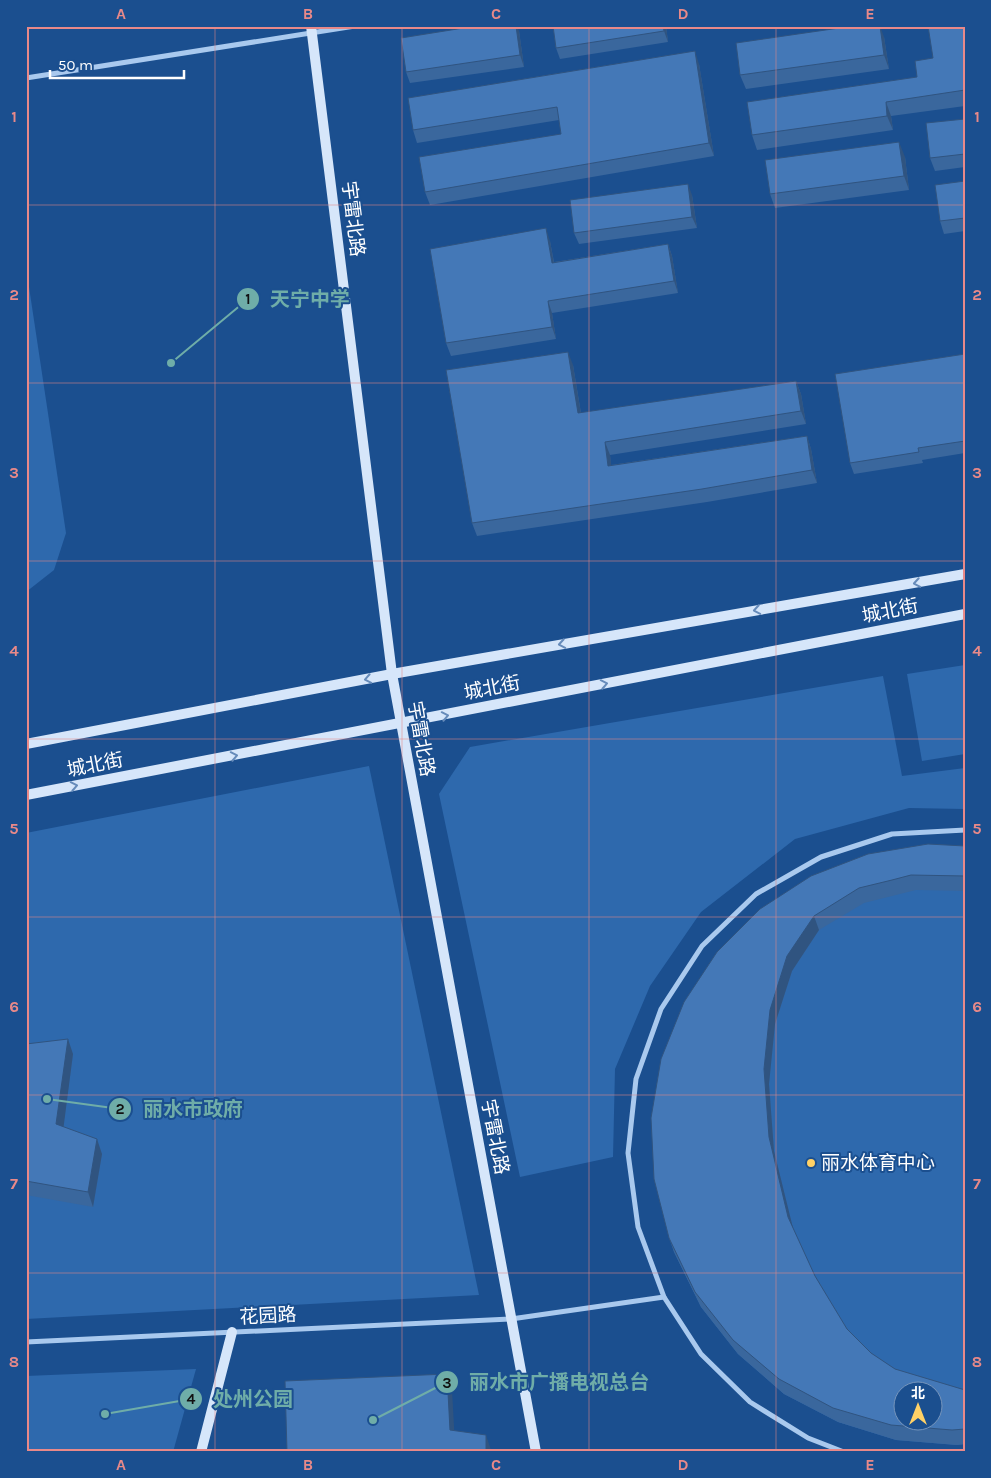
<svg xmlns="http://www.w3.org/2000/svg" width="991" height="1478" font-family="Karla,'Noto Sans SC',sans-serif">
<rect width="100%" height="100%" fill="#1b4f8f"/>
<g fill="#2e69ad" fill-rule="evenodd">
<path d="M26,267L66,533L54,570L26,592Z"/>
<path d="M965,665V754L922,761L907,674Z"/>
<path d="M883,676L902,776L965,768V809L909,808L795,839L701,912L650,986L615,1069L613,1157L520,1177L439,794L470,747Z"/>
<path d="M369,766L479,1295L26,1319V833Z"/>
<path d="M965,860V1444L957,1445L896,1440L838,1422L784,1394L738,1354L701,1307L674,1252L659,1194L766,924ZM904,1390H934V1420H904Z"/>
<path d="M196,1369L173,1452H26V1376Z"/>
</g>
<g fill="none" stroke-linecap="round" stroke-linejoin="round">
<g stroke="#a9c9ee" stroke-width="5">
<path d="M26,78L355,26"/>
<path d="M26,1342L511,1319L664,1297"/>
<path d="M844,1452L808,1438L750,1402L701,1354L664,1297L638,1227L628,1153L636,1079L661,1009L702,946L756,894L821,857L892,834L965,830"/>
</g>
<g stroke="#d6e6fa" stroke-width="10">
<path d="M311,26L392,674L536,1452"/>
<path d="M26,744L392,674L965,574"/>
<path d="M26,795L965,614"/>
<path d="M201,1452L232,1332"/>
</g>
</g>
<g fill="#3a679d">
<path d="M553,26H666L668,42L560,59L556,48Z"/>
<path d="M965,26V106L891,116L893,130L757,150L752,135L917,77L933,58Z"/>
<path d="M519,31L524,67L410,83L406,72Z"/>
<path d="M884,37L889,69L746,89L740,75Z"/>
<path d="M699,64L714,156L430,205L425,192L561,134L559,120L417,143L413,130Z"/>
<path d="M965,119V167L935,171L930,158Z"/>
<path d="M905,157L909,190L775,208L770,194Z"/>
<path d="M965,181V231L944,234L940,221Z"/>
<path d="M692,195L697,228L579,244L574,233Z"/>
<path d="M550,241L554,262L668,244L672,256L678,293L552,313L556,339L451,356L446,343Z"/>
<path d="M965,354V453L922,460L923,463L854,474L850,463Z"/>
<path d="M573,365L581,413L796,381L801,394L806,424L610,455L611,465L807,436L811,449L817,483L707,502L477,536L472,523Z"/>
<path d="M965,846V891L916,890L864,903L819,930L792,971L775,1024L769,1084L774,1151L792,1226L815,1276L847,1329L871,1353L895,1369L965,1390V1444L957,1445L896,1440L838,1422L784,1394L738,1354L701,1307L674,1252L669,1238L760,909Z"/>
<path d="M26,1044L73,1054L63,1127L102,1154L93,1207L26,1195Z"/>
</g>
<g fill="#305480">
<path d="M516,26H517L519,31L524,67L520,55Z"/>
<path d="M663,26H666L668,42L664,31Z"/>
<path d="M880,26L884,37L889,69L884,55Z"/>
<path d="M695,51L699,64L714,156L709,143Z"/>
<path d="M886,102L891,116L893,130L887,116Z"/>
<path d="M899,142L905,157L909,190L904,176Z"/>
<path d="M688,184L692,195L697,228L692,217Z"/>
<path d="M546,228L550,241L556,275L552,263Z"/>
<path d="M668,244L672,256L678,293L674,281Z"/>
<path d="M548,301L552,313L556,339L552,327Z"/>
<path d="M568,352L573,365L583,426L578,413Z"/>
<path d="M796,381L801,394L806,424L801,411Z"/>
<path d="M807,436L811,449L817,483L812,470Z"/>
<path d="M605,442L610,455L613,479L608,466Z"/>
<path d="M814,916L819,930L792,971L775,1024L769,1084L774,1151L794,1232L788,1217L769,1137L764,1069L770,1010L787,956Z"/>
<path d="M68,1039L73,1054L62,1139L56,1124Z"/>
<path d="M97,1139L102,1154L93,1207L88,1192Z"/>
<path d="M447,1374L452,1389L455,1445L450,1430Z"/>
<path d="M486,1435L491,1450V1452H486Z"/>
</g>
<g fill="#4478b7" stroke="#305480" fill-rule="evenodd">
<path d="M476,26H516L520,55L406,72L401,38Z"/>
<path d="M553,26H663L664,31L556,48Z"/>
<path d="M853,26H880L884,55L740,75L736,43Z"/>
<path d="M928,26H965V90L886,102L887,116L752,135L747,102L917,77L915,61L933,58Z"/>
<path d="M695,51L709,143L425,192L419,157L561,134L557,107L413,130L408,98Z"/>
<path d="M965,119V154L930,158L926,123Z"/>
<path d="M899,142L904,176L770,194L765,160Z"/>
<path d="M965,181V218L940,221L935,185Z"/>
<path d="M688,184L692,217L574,233L570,200Z"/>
<path d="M546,228L552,263L668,244L674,281L548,301L552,327L446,343L430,249Z"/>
<path d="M568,352L578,413L796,381L801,411L605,442L608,466L807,436L812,470L702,489L472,523L446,370Z"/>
<path d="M965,354V441L918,448L919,452L850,463L835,374Z"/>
<path d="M928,844L965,846V876L911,875L892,880L859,888L814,916L787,956L770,1010L764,1069L769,1137L788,1217L815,1276L847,1329L871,1353L895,1369L965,1390V1429L952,1430L891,1425L833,1408L779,1379L733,1340L695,1292L669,1238L654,1179L651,1118L661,1059L684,1002L717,952L760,909L811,876L868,854ZM904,1390H934V1420H904Z"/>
<path d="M68,1039L56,1124L97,1139L88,1192L26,1181V1044Z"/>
<path d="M447,1374L450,1430L486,1435V1452H287L285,1381Z"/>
</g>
<defs><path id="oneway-chevron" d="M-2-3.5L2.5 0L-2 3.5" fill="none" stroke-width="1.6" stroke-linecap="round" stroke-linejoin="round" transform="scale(1.25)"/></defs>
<g stroke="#668bba">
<use href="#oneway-chevron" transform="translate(917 583) rotate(170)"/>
<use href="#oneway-chevron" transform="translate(757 610) rotate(170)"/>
<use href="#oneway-chevron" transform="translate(562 644) rotate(170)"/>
<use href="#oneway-chevron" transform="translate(368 679) rotate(169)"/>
<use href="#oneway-chevron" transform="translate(604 684) rotate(-11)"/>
<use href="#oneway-chevron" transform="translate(445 716) rotate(-11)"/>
<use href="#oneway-chevron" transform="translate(234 756) rotate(-11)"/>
<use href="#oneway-chevron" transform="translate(74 786) rotate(-11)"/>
</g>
<path fill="none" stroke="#e88989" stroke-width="1" stroke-opacity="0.55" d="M215,26V1452M402,26V1452M589,26V1452M776,26V1452M26,205H965M26,383H965M26,561H965M26,739H965M26,917H965M26,1095H965M26,1273H965"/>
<circle fill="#ffd166" stroke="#1b4f8f" stroke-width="2" cx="811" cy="1163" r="5"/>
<g text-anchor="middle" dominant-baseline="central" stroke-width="4" stroke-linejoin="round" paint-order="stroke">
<g font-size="19" fill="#fff" stroke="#1b4f8f">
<text transform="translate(353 219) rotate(83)">宇雷北路</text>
<text transform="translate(890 611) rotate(-11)">城北街</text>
<text transform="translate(492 688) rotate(-11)">城北街</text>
<text transform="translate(421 739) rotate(80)">宇雷北路</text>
<text transform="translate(95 765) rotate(-11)">城北街</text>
<text transform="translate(495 1137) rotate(79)">宇雷北路</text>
<text transform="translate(268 1316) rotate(-3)">花园路</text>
</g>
<g font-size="19" fill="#fff" stroke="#1b4f8f" text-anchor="start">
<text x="821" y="1163">丽水体育中心</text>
</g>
</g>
<path fill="none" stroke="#6fada8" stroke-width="2" d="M171 363L248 299M47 1099L120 1109M373 1420L447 1382M105 1414L191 1399"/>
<g fill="#6fada8" stroke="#1b4f8f" stroke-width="2">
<circle cx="171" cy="363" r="5"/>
<circle cx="47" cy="1099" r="5"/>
<circle cx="373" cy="1420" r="5"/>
<circle cx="105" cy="1414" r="5"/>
<circle cx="248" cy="299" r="12"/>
<circle cx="120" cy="1109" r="12"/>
<circle cx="447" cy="1382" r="12"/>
<circle cx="191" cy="1399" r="12"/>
</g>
<g font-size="15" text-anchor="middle" font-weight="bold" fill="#111">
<text x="248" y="304">1</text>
<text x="120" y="1114">2</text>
<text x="447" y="1388">3</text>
<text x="191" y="1404">4</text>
</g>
<g font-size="20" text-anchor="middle" font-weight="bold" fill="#6fada8" stroke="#1b4f8f" stroke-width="4" stroke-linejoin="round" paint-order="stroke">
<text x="310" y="306">天宁中学</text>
<text x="193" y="1116">丽水市政府</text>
<text x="559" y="1389">丽水市广播电视总台</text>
<text x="253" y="1406">处州公园</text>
</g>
<rect width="991" height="1478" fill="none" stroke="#1b4f8f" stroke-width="55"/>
<g transform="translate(918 1406)"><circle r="24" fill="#1b4f8f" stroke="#7695bc"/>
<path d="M0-4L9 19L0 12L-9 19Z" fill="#ffd166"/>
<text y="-8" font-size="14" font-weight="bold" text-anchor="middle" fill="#ffffff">北</text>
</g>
<path d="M50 70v8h134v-8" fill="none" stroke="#ffffff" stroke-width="2.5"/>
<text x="58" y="70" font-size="15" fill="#ffffff" stroke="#1b4f8f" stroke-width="4" paint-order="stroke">50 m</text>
<rect x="28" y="28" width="936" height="1422" fill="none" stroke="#e88989" stroke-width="2"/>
<g font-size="16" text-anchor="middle" font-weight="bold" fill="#e88989">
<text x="121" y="19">A</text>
<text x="308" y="19">B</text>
<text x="496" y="19">C</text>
<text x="683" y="19">D</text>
<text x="870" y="19">E</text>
<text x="14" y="122">1</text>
<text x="977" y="122">1</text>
<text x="14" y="300">2</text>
<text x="977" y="300">2</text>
<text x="14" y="478">3</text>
<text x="977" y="478">3</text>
<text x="14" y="656">4</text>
<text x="977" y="656">4</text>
<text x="14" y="834">5</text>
<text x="977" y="834">5</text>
<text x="14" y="1012">6</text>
<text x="977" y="1012">6</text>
<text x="14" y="1189">7</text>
<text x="977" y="1189">7</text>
<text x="14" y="1367">8</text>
<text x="977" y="1367">8</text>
<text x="121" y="1470">A</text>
<text x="308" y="1470">B</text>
<text x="496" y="1470">C</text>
<text x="683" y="1470">D</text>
<text x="870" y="1470">E</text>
</g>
</svg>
